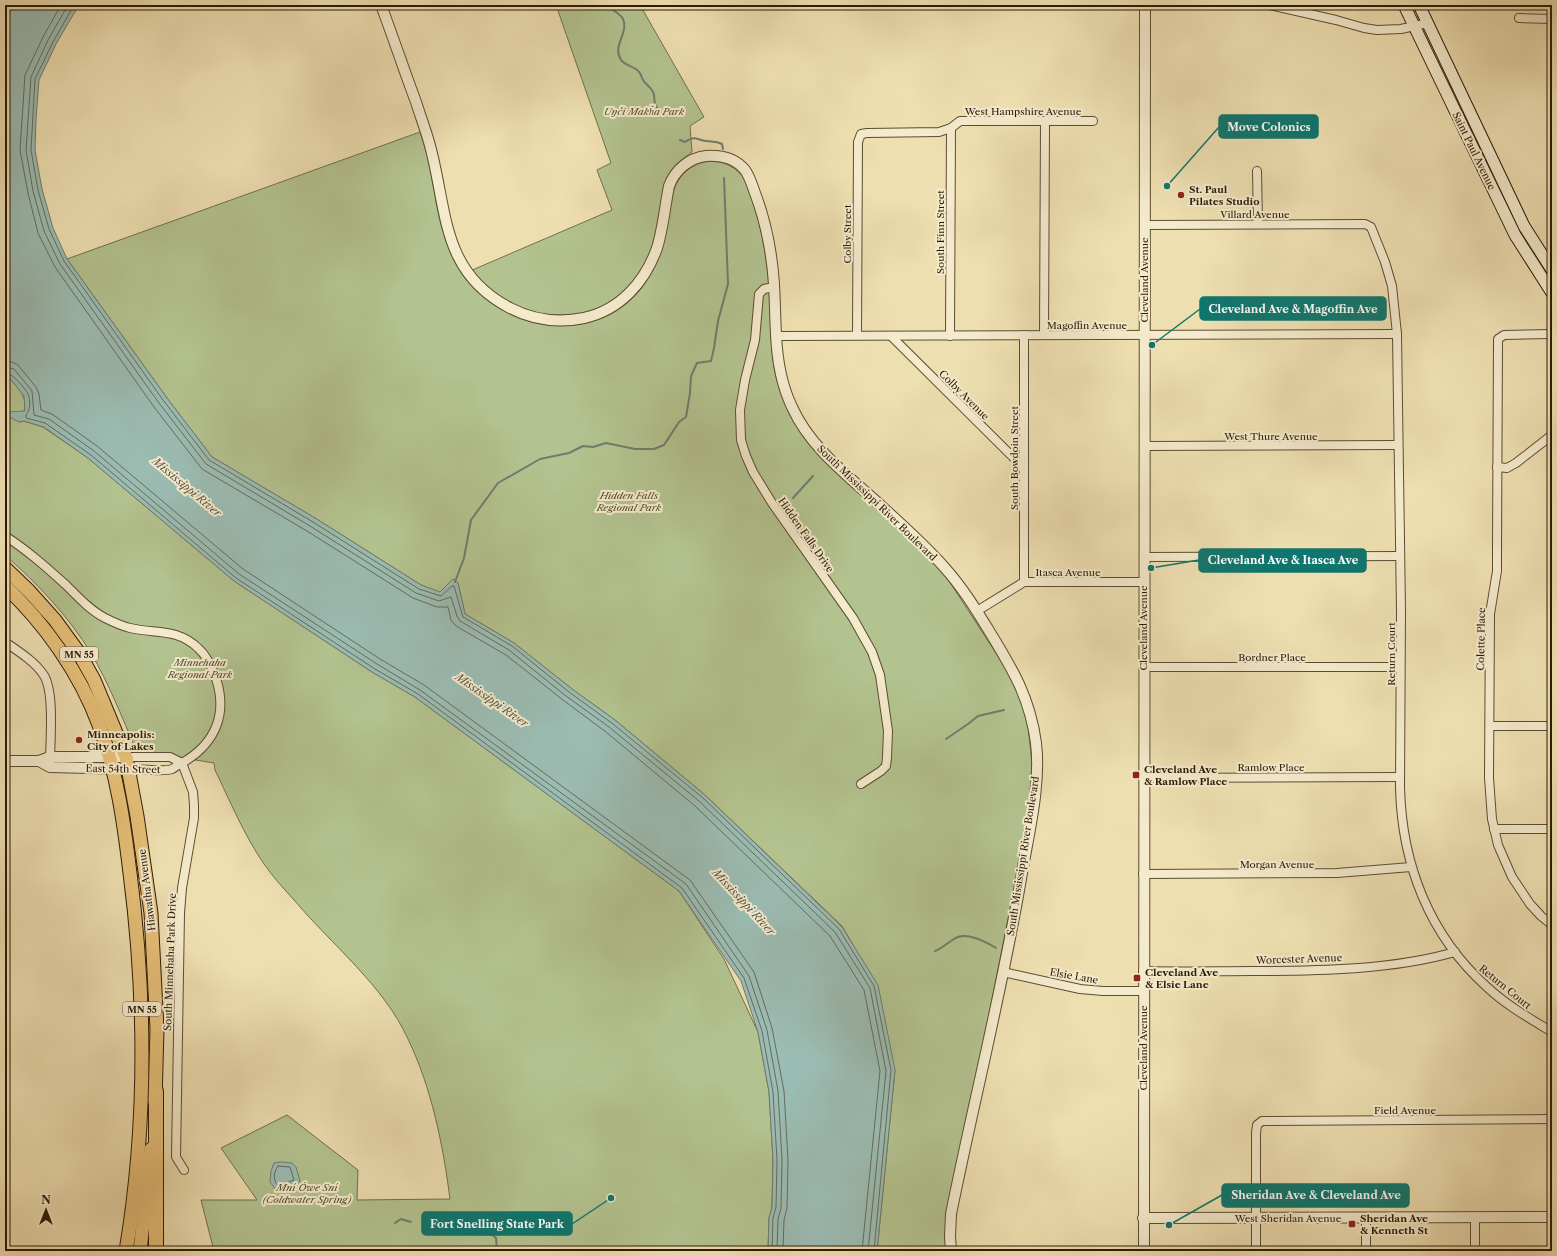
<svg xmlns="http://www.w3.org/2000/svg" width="1557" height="1256" font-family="'Libre Caslon Text',serif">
<rect width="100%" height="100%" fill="#eedfb1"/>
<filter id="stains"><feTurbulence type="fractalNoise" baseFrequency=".005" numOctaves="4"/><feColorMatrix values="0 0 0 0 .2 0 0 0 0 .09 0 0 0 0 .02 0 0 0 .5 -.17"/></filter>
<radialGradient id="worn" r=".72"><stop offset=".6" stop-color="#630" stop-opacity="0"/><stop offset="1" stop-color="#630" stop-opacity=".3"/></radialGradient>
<g fill="#b3c38f" stroke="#706f4b">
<path d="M556,5H640L704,117L690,126L692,152C683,159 674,165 669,175C661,188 660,217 656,232C646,280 611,317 559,315C533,315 507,306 487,289C481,283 476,276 470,271L612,210L597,170L611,163Z"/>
<path d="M420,132C423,141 426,150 428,158C436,197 439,240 462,274C504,334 602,348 646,282C665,253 667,226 673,193C677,179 684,170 698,164C715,157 735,164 745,180C751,188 752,199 755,209C764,237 768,269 770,298C771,325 770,351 776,377C783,407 798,432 819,456L934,563L947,578L1011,676L1021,701L1028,726L1032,764L1028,818L971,1105L949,1251H877L895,1070L853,945L842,926L705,795L615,720L572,689L514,643L465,614L458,583L453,579L440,593L421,585L315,518L212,457L167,398L67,259Z"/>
<path d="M5,375L8,376C22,394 32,399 19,422L24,421L43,427L88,458L234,581L372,672L415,697L679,891L724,959L758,1032L769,1092L773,1160L772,1207L769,1218L768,1251H214L201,1200H257L221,1148L287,1115L358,1170L357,1200L450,1199C443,1145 432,1089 408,1039C384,986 332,945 295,901C284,889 273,877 264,864C244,835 230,801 215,770L214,763L136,750C122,717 109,684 91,653C68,616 38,584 5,555Z"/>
</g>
<g fill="#9bbcb3" stroke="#6f7c6e">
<path d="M5,5H79L56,44L39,80L36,119L35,150L42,189L53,228L67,259L167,398L212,457L315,518L421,585L440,592L453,579L458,583L465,614L514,643L572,689L615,720L705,795L842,927L878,985L895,1070L877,1251H768L769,1218L772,1207L773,1160L769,1092L758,1032L741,981L679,891L415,697L372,672L234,581L88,458L44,427L24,421L19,422L7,416V412L25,411L24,396L8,376L5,375Z"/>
<path d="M281,1162L292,1163L296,1167L300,1181L297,1184L289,1185L281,1191L276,1190L270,1182L271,1171L274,1163Z"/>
</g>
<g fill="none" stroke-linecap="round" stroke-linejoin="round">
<g stroke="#646c5d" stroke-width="1">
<path d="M61,5L43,37L25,75L20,150L28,193L38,233L55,267L154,407L202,469L307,531L413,598L437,607H448L451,620L456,626L506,655L563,700L606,732L695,806L830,936L864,990L880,1071L862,1251"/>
<path d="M68,5L48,40L31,77L26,150L33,191L44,231L60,264L159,403L206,464L310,526L416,593L439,601L451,597L457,616L460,621L509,650L566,696L609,727L699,801L835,932L870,988L886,1071L868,1251"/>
<path d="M74,5L53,42L35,79L31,150L38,190L49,229L64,261L163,400L209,460L313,522L419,589L441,596L452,586H454L463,617L512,646L569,692L613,724L703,798L839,929L874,986L891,1070L874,1251"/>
<path d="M5,361L12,362L18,365L36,387L39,394L41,410L52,414L97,446L243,569L380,659L424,685L690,880L754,972L772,1028L784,1091L788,1160L787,1208L784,1220L783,1251"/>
<path d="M5,367L14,369L32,391L34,415L49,419L94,451L239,574L377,664L420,690L686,884L749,976L767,1030L778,1091L782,1160L781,1208L778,1219L777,1251"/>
<path d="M5,372C11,372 25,388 28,394C31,400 30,411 26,415V418L45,423L91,455L236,578L375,669L418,694L682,888L744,978L762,1031L773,1092L777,1160L776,1207L773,1218L772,1251"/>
<path d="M278,1166L290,1167L294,1180L278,1186C273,1180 273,1173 278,1166Z"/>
</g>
<g stroke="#6f7c6e" stroke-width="2">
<path d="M607,5C611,10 620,13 623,19C629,32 613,45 620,58C624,67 634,65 639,72C641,74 642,78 643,80C646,85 651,87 653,92C655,96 654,100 655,104C657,109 661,112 664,116"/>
<path d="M680,140L685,142C695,135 697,140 706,141C713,142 716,141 722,144L723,149"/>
<path d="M793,498L813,476"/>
<path d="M455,582L464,558L471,520L498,483L540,459L569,453L583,446L593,447L606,443L635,449H654L664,445L679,422L686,417L690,393L691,376L697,363L711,361L714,348L718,321L728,284L724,178"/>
<path d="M946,739L968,724L978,716L1004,710"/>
<path d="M935,951C943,948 947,943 954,939C965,931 986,942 996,948"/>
<path d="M395,1223L401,1219L411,1222"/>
<path d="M485,1229L487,1231L482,1234L492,1235L496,1238L497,1250L498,1251"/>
</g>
<g stroke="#5c4c32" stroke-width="10">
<g id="minor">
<path d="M1269,5L1336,20L1364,28L1377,30L1401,29L1428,23"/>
<path d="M1519,18L1552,19"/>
<path d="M1257,171L1258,224"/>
<path d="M1144,225L1365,224L1371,227L1385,262L1392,286L1397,334L1401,611L1400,788C1402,864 1429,935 1487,987C1506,1005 1529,1018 1552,1032"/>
<path d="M774,287L764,289L759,294L755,340L745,380L740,410L741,440L746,456L753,472L772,503L853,618L872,652L880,675L888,731L887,758L886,766L881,771L861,784"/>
<path d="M1552,334L1504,335L1498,339L1497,547V571L1490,614L1489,778L1492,819L1498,845L1512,877L1530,904L1541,916L1552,925"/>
<path d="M857,335L858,142L861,134L867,133L939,132L951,128L960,121H1093"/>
<path d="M1044,335L1045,121"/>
<path d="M776,336L1397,334"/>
<path d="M891,336L1024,468"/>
<path d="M950,336L951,128"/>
<path d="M1144,446L1398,445"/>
<path d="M1497,467L1507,468L1516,463L1552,435"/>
<path d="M5,536C27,550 46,567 66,585C78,597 90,610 105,618C113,622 122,626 130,628C156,634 177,628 198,648C206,655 210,664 214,673C229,711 217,743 182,763C178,764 175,768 172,769C165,772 139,769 129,769"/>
<path d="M1144,557L1400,556"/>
<path d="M1024,582V335"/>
<path d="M977,611L1024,582H1143"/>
<path d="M5,642C18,651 34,661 43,674C55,690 50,741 50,762"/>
<path d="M1143,667H1400"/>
<path d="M1490,726H1552"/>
<path d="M126,757H170L182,763"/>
<path d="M182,763L193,792L194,805V818L182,888L180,913L176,1157L184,1170"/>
<path d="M1143,778L1400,777"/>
<path d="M1494,829H1552"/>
<path d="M1143,874L1337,873L1411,867"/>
<path d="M1143,971C1180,972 1216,971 1253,971C1318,971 1392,970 1455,952"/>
<path d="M1003,972L1080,989L1103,991H1143"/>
<path d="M1256,1251V1133L1257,1125L1262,1121L1552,1119"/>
<path d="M1366,1251V1218"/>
<path d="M1475,1251V1217"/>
</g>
</g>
<g stroke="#5c4c32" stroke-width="12">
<g id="tertiary">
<path d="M381,5C393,37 404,70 416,102C420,115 425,128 429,142C448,208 439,271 510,308C533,320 559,323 584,318C620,310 645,282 657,248C663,229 665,206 669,186C675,170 689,158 706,156C721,155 735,158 745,170C750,177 752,185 755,193C766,222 772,254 774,284C775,301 775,317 776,334C777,359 781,384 792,407C810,447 846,474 878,503C901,524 925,545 945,568C962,587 975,608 988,629C1012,668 1030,697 1036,743C1041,784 1029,832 1022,873C1003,987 974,1100 951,1214L950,1236L951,1251"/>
<path d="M5,761H39L50,757H126"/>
<path d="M39,761L50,767L129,769"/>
<path d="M1143,1218L1552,1217"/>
<path d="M1144,1251L1145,5"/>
</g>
</g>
<g stroke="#2c1b07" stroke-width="13">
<g id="secondary">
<path d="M1404,5L1515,235L1552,293"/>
<path d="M1419,5L1524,226L1552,270"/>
</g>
</g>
<g stroke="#2c1b07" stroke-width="15">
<g id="trunk">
<path d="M5,568L29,591L55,620L79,653L94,680L126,757L137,816L151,913L157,1029L155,1102"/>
<path d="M5,586C45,624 80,673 99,725C117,772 124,823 130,873C146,998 147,1126 126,1251"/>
<path d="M140,1251L151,1149"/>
</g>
</g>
<g stroke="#2c1b07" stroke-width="16">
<path id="motorway" d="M156,1091V1251"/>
</g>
<use href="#minor" stroke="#f4eacc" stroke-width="8"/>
<use href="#tertiary" stroke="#f4eacc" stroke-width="10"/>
<use href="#secondary" stroke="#f4eacc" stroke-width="11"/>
<use href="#trunk" stroke="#e7c078" stroke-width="13"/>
<use href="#motorway" stroke="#e7c078" stroke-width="14"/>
</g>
<g fill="#8f2418" stroke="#f4eacc" stroke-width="1.5">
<circle cx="1181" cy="195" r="4"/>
<circle cx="79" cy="740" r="4"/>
<rect x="1132" y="771" width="8" height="8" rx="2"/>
<rect x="1133" y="974" width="8" height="8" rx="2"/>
<rect x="1348" y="1220" width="8" height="8" rx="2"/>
</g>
<g text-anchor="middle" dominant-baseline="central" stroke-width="4" stroke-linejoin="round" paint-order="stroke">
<g fill="#f4eacc" stroke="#685942" stroke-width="1">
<rect x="60" y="647" width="38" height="14" rx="3"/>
<rect x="123" y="1002" width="38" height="14" rx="3"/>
</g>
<g font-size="9" font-weight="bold" fill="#2c1b07">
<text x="79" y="654">MN 55</text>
<text x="142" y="1009">MN 55</text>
</g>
<g font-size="10" font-style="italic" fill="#544d30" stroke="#f4eacc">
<text x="644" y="111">Uŋči Makȟa Park</text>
<text x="629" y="495">Hidden Falls<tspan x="629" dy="12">Regional Park</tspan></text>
<text x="200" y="662">Minnehaha<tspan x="200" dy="12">Regional Park</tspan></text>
<text x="307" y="1187">Mní Ówe Sní<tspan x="307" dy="12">(Coldwater Spring)</tspan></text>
</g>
<g font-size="10" fill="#2c1b07" stroke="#f4eacc">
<text x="1023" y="111">West Hampshire Avenue</text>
<text transform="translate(1474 151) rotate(64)">Saint Paul Avenue</text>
<text x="1255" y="214">Villard Avenue</text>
<text transform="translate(940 232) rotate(-90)">South Finn Street</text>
<text transform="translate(847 234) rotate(-90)">Colby Street</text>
<text transform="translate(1144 280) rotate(-90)">Cleveland Avenue</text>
<text x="1087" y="325">Magoffin Avenue</text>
<text transform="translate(964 395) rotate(45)">Colby Avenue</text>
<text x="1271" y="436">West Thure Avenue</text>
<text transform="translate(1014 458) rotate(-90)">South Bowdoin Street</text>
<text transform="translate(877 503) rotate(44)">South Mississippi River Boulevard</text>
<text transform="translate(806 535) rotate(55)">Hidden Falls Drive</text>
<text x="1068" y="572">Itasca Avenue</text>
<text transform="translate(1143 628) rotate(-90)">Cleveland Avenue</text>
<text transform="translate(1481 639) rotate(-89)">Colette Place</text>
<text transform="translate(1391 654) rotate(-90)">Return Court</text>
<text x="1272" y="657">Bordner Place</text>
<text x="1271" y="767">Ramlow Place</text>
<text transform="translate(123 769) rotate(1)">East 54th Street</text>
<text transform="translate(1023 856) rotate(-81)">South Mississippi River Boulevard</text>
<text x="1277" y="864">Morgan Avenue</text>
<text transform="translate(147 890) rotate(-97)">Hiawatha Avenue</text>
<text transform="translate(1299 959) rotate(-2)">Worcester Avenue</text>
<text transform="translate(170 962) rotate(-88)">South Minnehaha Park Drive</text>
<text transform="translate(1074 976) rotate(10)">Elsie Lane</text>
<text transform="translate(1505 987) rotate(39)">Return Court</text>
<text transform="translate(1143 1048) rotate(-90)">Cleveland Avenue</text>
<text x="1405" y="1110">Field Avenue</text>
<text x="1288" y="1218">West Sheridan Avenue</text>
</g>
<g font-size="10" font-weight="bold" fill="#2c1b07" stroke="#f4eacc" text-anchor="start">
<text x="1189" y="189">St. Paul<tspan x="1189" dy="12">Pilates Studio</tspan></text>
<text x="87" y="734">Minneapolis:<tspan x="87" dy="12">City of Lakes</tspan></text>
<text x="1144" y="769">Cleveland Ave<tspan x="1144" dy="12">&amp; Ramlow Place</tspan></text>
<text x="1145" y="972">Cleveland Ave<tspan x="1145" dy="12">&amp; Elsie Lane</tspan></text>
<text x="1360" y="1218">Sheridan Ave<tspan x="1360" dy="12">&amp; Kenneth St</tspan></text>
</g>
<g font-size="11" font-style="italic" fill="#535343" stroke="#f4eacc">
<text transform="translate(187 487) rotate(40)">Mississippi River</text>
<text transform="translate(492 700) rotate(35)">Mississippi River</text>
<text transform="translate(744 902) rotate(47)">Mississippi River</text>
</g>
</g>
<path fill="none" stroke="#0f766e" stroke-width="1.5" d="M1167 186L1219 127M1152 345L1200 309M1151 568L1199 560M1169 1225L1222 1195M611 1198L572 1224"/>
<g fill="#0f766e" stroke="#f4eacc" stroke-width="1.5">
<circle cx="1167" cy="186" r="4"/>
<circle cx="1152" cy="345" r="4"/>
<circle cx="1151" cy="568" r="4"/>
<circle cx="1169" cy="1225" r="4"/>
<circle cx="611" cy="1198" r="4"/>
</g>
<g fill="#0f766e" stroke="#0f766e" stroke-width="1.5">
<rect x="1219" y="115" width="99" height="23" rx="4"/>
<rect x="1200" y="297" width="186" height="23" rx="4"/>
<rect x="1199" y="549" width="167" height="23" rx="4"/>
<rect x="1222" y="1184" width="187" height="23" rx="4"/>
<rect x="422" y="1212" width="150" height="23" rx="4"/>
</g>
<g font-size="11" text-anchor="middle" font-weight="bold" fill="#fff">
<text x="1269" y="131">Move Colonics</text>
<text x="1293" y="313">Cleveland Ave &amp; Magoffin Ave</text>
<text x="1283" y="564">Cleveland Ave &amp; Itasca Ave</text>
<text x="1316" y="1199">Sheridan Ave &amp; Cleveland Ave</text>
<text x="497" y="1228">Fort Snelling State Park</text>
</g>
<rect width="1557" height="1256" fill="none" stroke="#eedfb1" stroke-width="20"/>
<rect x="6" y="6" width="1545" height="1244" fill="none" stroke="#2c1b07" stroke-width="2"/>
<rect x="10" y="10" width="1537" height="1236" fill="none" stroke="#2c1b07"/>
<g transform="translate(46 1210)" stroke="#f4eacc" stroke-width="3" paint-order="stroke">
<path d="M0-3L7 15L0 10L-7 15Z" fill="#2c1b07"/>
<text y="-6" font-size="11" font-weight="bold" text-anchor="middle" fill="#2c1b07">N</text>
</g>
<rect width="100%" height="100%" filter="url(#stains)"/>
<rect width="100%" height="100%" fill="url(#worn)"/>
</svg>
